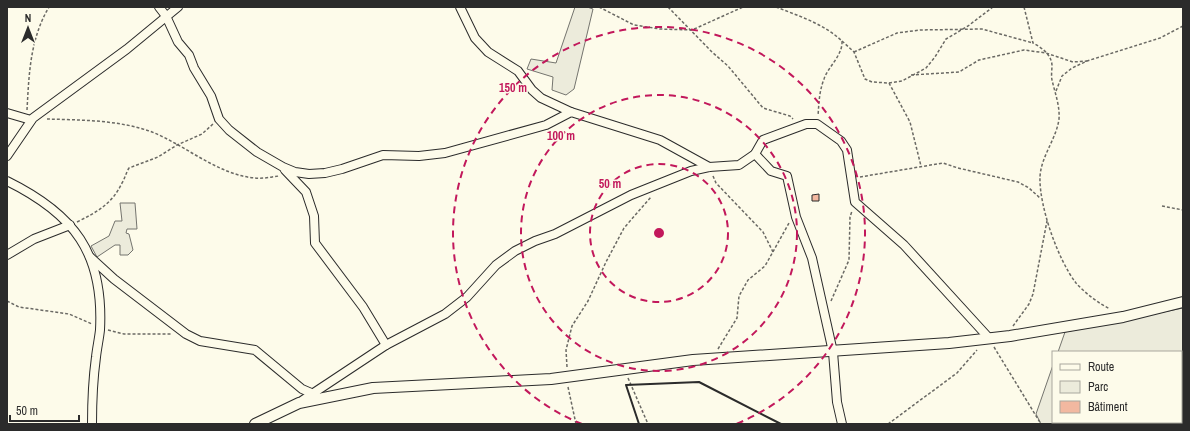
<svg xmlns="http://www.w3.org/2000/svg" width="1190" height="431" font-family="'Archivo Narrow',sans-serif">
<rect width="100%" height="100%" fill="#fdfbea"/>
<g fill="#ecebdb" stroke="#74746e">
<path d="M575,7H587L593,9L574,89L566,95L552,90L553,77L527,69L531,59L556,63Z"/>
<path d="M120,203H135L137,229H127L126,233L129,234L133,250L128,255H120V245H115L97,257L91,246L109,236L115,221H122Z"/>
<path d="M1183,308V424H1041L1036,414L1053,365V422H1181V352H1058L1065,332Z"/>
</g>
<path fill="#f2b8a0" stroke="#2b2b2b" d="M819,194V201H812V195Z"/>
<g fill="none" stroke-linecap="round" stroke-linejoin="round">
<g stroke="#2b2b2b" stroke-width="10">
<g id="minor">
<path d="M159,7L166,16L178,42L189,55L194,68L211,96L219,119L229,130L257,152L283,167L295,172L309,174L325,173L342,169L383,155L419,156L445,153L546,125L571,112L660,140L709,167"/>
<path d="M460,7L475,38L488,52L518,71L532,90L541,98L571,112"/>
<path d="M7,113L31,120"/>
<path d="M755,154L771,171L787,176L796,217L812,258L833,352L837,402L842,424"/>
<path d="M7,156L33,118L127,49L178,7"/>
<path d="M285,170L306,192L314,216L315,243L363,307L386,345"/>
<path d="M7,181C74,214 104,253 100,330C99,339 97,348 96,357C93,379 92,402 92,424"/>
<path d="M7,255L34,239L70,225"/>
<path d="M90,257L114,279L186,334L200,341L255,350L302,389L316,395"/>
<path d="M303,400L386,345L445,314L467,297L496,265L515,251L535,241L555,234L631,195L691,171L709,167L739,165L755,154L763,140L806,124H817L841,141L847,150L855,202L904,245L988,337"/>
</g>
</g>
<g stroke="#2b2b2b" stroke-width="12">
<path id="tertiary" d="M255,424L299,403L373,388L551,379L693,360L949,343L1010,336L1123,317L1183,302"/>
</g>
<g stroke="#6a6964" stroke-width="1.5" stroke-dasharray="3 2" stroke-linecap="butt">
<path d="M599,7L634,25L660,29L692,30L743,7"/>
<path d="M668,7L712,52L728,66L763,108L790,116L793,119"/>
<path d="M776,7C799,16 824,24 842,41C843,55 828,67 824,79C819,92 819,103 818,116"/>
<path d="M1024,7L1033,43C1042,48 1051,54 1052,65C1052,70 1051,76 1052,80C1055,93 1060,106 1059,119C1056,140 1041,156 1040,177C1039,206 1058,260 1076,283C1085,293 1098,303 1110,309"/>
<path d="M842,41L854,52L865,79L872,82L889,83L910,122L921,166"/>
<path d="M854,52L897,33L920,30L982,29L1033,43"/>
<path d="M911,75L959,72L979,60L1024,50L1046,53L1073,62L1087,61"/>
<path d="M889,83L902,81L926,68L935,57L946,39L968,26L993,7"/>
<path d="M1056,91L1062,76L1072,68L1087,61L1160,38L1183,26"/>
<path d="M27,110C29,74 30,39 49,7"/>
<path d="M47,119C81,120 120,120 152,132C185,145 218,175 255,178C262,179 271,177 279,176"/>
<path d="M713,176L716,183L763,232L773,252"/>
<path d="M860,177L943,163L958,168L1018,182L1029,188L1040,198"/>
<path d="M1162,206L1183,210"/>
<path d="M77,222C97,212 112,204 122,183C125,178 126,173 129,168L158,157L177,145L202,134L213,124"/>
<path d="M7,301L19,307L69,314L92,324"/>
<path d="M831,301L849,260L850,217L852,211"/>
<path d="M1013,326L1029,304L1033,294L1047,221"/>
<path d="M108,330L124,334H172"/>
<path d="M994,347L1041,424"/>
<path d="M718,349L737,318L739,296L748,280L765,266L789,223"/>
<path d="M567,367L566,350L572,326L588,301L606,262L624,228L651,197"/>
<path d="M628,378L648,424"/>
<path d="M568,387L576,424"/>
<path d="M888,424L957,373L977,350"/>
</g>
<use href="#minor" stroke="#fdfbea" stroke-width="8"/>
<use href="#tertiary" stroke="#fdfbea" stroke-width="10"/>
<path stroke="#2b2b2b" stroke-width="2" d="M639,424L626,385L699,382L781,424"/>
</g>
<g fill="none" stroke="#c2185b" stroke-width="2" stroke-dasharray="7 5">
<circle cx="659" cy="233" r="69"/>
<circle cx="659" cy="233" r="138"/>
<path d="M582 424A206 206 0 1 1 736 424"/>
</g>
<circle cx="659" cy="233" r="6" fill="#c2185b" stroke="#fdfbea" stroke-width="2"/>
<g font-size="12" text-anchor="middle" font-weight="bold" fill="#c2185b" stroke="#fdfbea" stroke-width="3" stroke-linejoin="round" paint-order="stroke">
<text x="513" y="92">150 m</text>
<text x="561" y="140">100 m</text>
<text x="610" y="188">50 m</text>
</g>
<rect width="1190" height="431" fill="none" stroke="#2b2b2b" stroke-width="16"/>
<rect x="1052" y="351" width="130" height="72" fill="#fdfbea" stroke="#a9a89e"/>
<rect x="1060" y="364" width="20" height="6" fill="#fdfbea" stroke="#a9a89e"/>
<text x="1088" y="371" font-size="12" fill="#2b2b2b">Route</text>
<rect x="1060" y="381" width="20" height="12" fill="#ecebdb" stroke="#a9a89e"/>
<text x="1088" y="391" font-size="12" fill="#2b2b2b">Parc</text>
<rect x="1060" y="401" width="20" height="12" fill="#f2b8a0" stroke="#a9a89e"/>
<text x="1088" y="411" font-size="12" fill="#2b2b2b">Bâtiment</text>
<g transform="translate(28 28)" stroke="#fdfbea" stroke-width="3" paint-order="stroke">
<path d="M0-3L7 15L0 10L-7 15Z" fill="#2b2b2b"/>
<text y="-6" font-size="11" font-weight="bold" text-anchor="middle" fill="#2b2b2b">N</text>
</g>
<path d="M10 415v6h69v-6" fill="none" stroke="#2b2b2b" stroke-width="2"/>
<text x="16" y="415" font-size="12" fill="#2b2b2b" stroke="#fdfbea" stroke-width="3" paint-order="stroke">50 m</text>
</svg>
